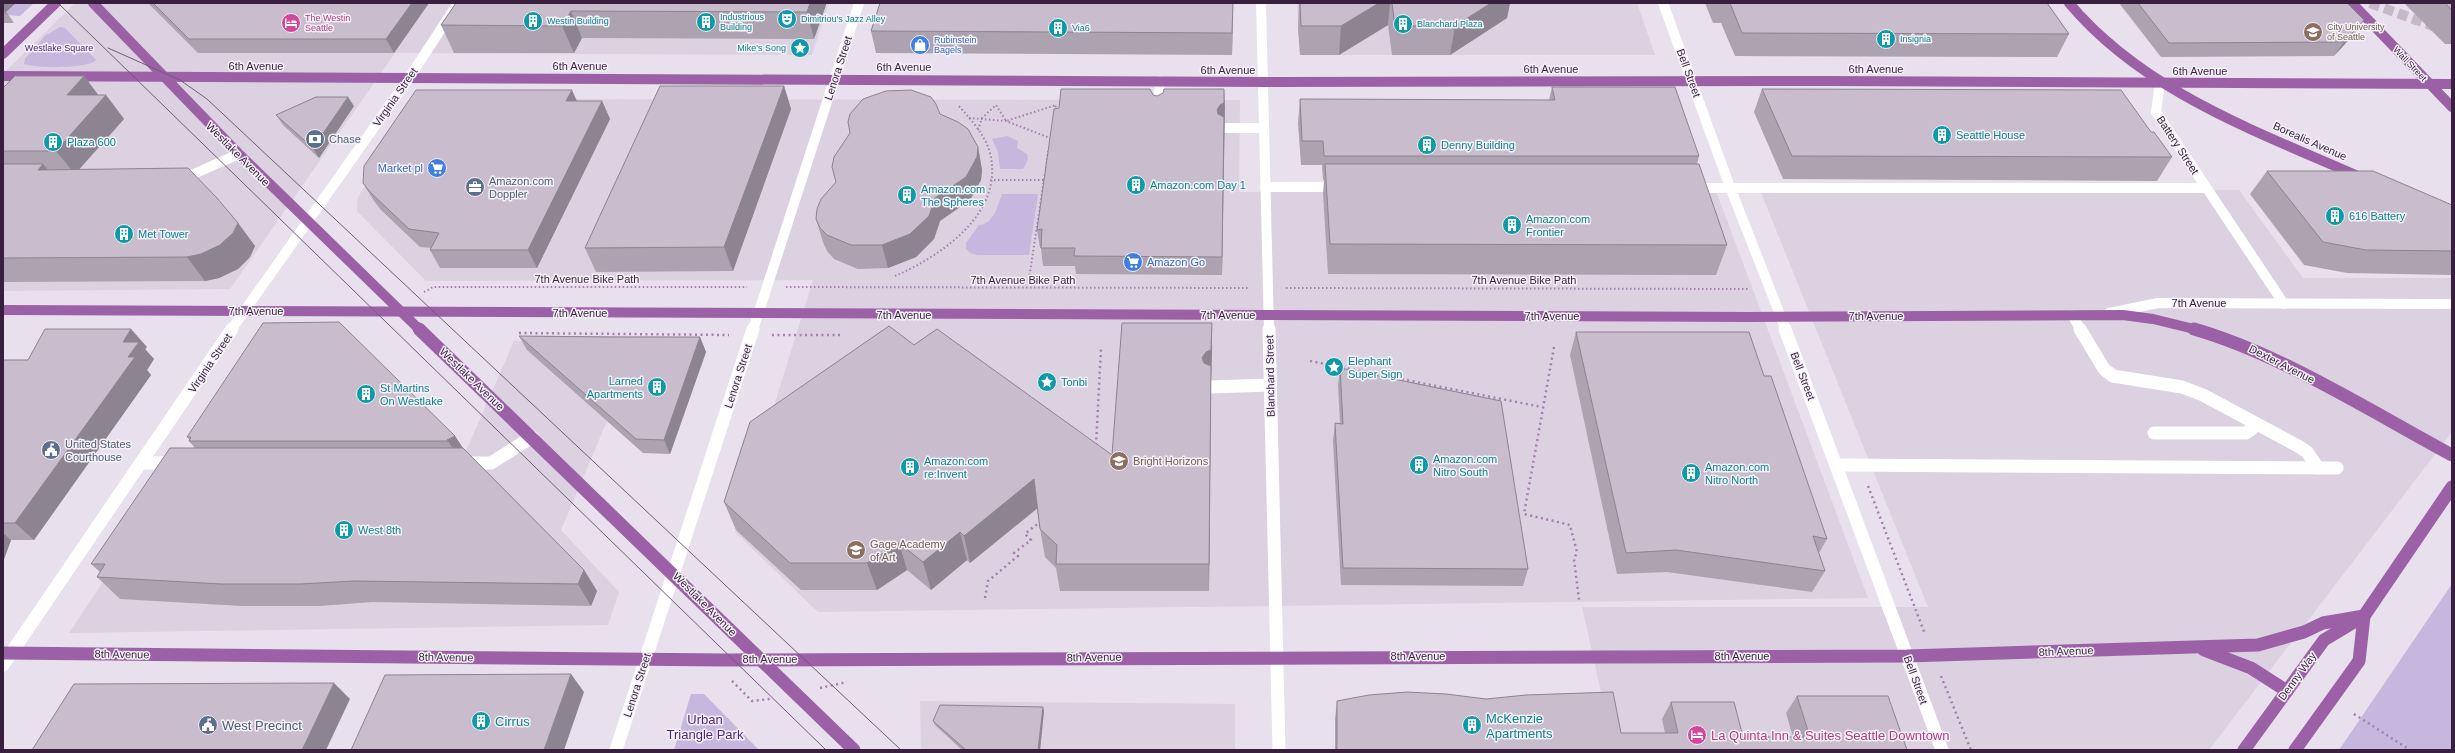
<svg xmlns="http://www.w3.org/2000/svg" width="2455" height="753" font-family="Helvetica,sans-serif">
<rect width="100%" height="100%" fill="#e8e0ec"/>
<g fill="#dbd1e0">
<path d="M75,3H829L812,55L395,53L230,289L3,291V74Z"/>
<path d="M1297,3H1637L1655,55H1300Z"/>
<path d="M419,99L1240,100L1239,192L1716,191L1868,598L818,612L735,532L813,280L426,281L357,211L358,197Z"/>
<path d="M1760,190H2239L2303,278H2452V432L2209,750H1614L1582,607H1928Z"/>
<path d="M266,338L463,458L514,341L640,343L561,530L619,592L608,625L69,633Z"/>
<path d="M920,701L1235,704V750H921Z"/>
</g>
<g fill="#c6b7df">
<path d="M16,3H34L20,16L7,15L6,12Z"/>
<path d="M60,27L65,28L96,60C88,69 36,68 24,64L25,59L45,36Z"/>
<path d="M1007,136L1018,141L1017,148L1027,154L1028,160L1023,169H1000L998,152L992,139Z"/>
<path d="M1002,194H1038L1029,255H978L970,253L966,249V243L979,225C993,225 998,205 1002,194Z"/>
<path d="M2452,584V750H2339Z"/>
<path d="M691,694H704L759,750H674Z"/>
</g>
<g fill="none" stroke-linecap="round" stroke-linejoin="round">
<path stroke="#c5b9c9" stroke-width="10" stroke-dasharray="10 5" stroke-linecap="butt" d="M2370,3L2452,33"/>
<g stroke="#a87db3" stroke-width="2" stroke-dasharray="1.5 2.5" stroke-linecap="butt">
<path d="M969,118L1006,121L1050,138"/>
<path d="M978,130L982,118L996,105L1006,121L1056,105L1055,111"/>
<path d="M1046,168L1048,151"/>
<path d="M990,180H1044"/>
<path d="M895,276C941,256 1005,213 990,153C985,134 970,119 958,105"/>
<path d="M1029,279L1045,173"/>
<path d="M786,287L1249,288"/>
<path d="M1286,288L1749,289"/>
<path d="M424,292L433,287H747"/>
</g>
<g stroke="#a87db3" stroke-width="2.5" stroke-dasharray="2 3.5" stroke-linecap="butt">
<path d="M519,333L729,335"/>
<path d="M772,335H841"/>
<path d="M1554,347L1524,514L1570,525L1577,552L1574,559L1579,600"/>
<path d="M1310,361L1542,407"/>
<path d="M1096,445L1101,348"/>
<path d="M1868,486L1925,634"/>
<path d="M985,598L988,581L1018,556L1014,553L1031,540L1025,534L1041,521"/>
<path d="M1941,676L1971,750"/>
<path d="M732,681L752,701L770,699"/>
<path d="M820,688L847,682"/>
<path d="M2354,714L2410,750"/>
</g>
<g stroke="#fff" stroke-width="10">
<path d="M1261,3L1269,330"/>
<path d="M1663,3L1730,187L1786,330"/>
<path d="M2160,83L2156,112L2284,304"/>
<path d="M1158,107L1160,81"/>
<path d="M1224,128H1263"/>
<path d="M180,180L239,154"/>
<path d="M1265,187H1340"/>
<path d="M1690,188H2205"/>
<path d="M2109,313L2158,303L2452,304"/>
<path d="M2072,315L2081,330"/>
<path d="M231,330L409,78L458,3"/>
<path d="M753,330L859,3"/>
</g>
<g stroke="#fff" stroke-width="13">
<path d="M1269,329L1279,750"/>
<path d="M1785,329L1942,750"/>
<path d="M2080,329L2104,369L2113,376L2182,387L2203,395L2298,446L2307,452L2318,468"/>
<path d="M1211,387L1270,385"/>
<path d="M2154,433H2246L2253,428L2255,423"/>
<path d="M142,463H176"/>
<path d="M463,463H491L532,437"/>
<path d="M1836,465L2337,468"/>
<path d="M3,665L232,329"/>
<path d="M616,750L753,329"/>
</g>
<g stroke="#9c60a6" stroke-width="10">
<path d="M93,3L239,154L420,330"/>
<path d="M2069,3C2144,92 2256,131 2360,177"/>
<path d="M2352,3L2452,107"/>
<path d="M3,54L56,3"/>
<path d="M3,76L1261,82L1829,81L2452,84"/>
<path d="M3,310L1750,317L2123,315L2153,319L2198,330"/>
</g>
<g stroke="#9c60a6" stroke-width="13">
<path d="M419,329L854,750"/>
<path d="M2194,329C2281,354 2372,412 2452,455"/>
<path d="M2204,650L2251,668L2287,691"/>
<path d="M3,653L726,660L1907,656L2258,645L2304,632L2323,623L2364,616"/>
<path d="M2244,750L2324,640L2364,616L2452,487"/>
<path d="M2295,750L2359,661L2364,616"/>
</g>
<g stroke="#75597a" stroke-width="1">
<path d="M58,3L826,750"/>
<path d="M108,48L180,80L207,99L901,750"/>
</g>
</g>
<g fill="#aca2b0">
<path d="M3,3H16L6,12L14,23H3Z"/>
<path d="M148,3H429L394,53H198Z"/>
<path d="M456,3L826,5L814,39L582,38L574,53H454L441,25Z"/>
<path d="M880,3H1233L1232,55L876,53L871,31Z"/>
<path d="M1299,3H1510L1507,18L1450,55H1392L1388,25L1339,55H1300L1298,29Z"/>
<path d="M1705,3H2047L2069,34L2057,57L1735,56L1721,23H1713Z"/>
<path d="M2119,3H2347L2354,34L2334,56L2161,57Z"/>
<path d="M2404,3H2452V44H2445Z"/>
<path d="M84,76L98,95H106L124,119L79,169L238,223L255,246L250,257L238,269L219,278L205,281L3,282V88Z"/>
<path d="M784,86L791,109L733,271L596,272L585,248Z"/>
<path d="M1552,87L1699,156L1697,164L1727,245L1716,275L1328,274L1323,194L1324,180H1323L1322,165H1301L1298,123L1300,99L1549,100Z"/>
<path d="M1224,89L1222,275L1076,274L1075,266H1043L1041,248H1040L1037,230L1059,108L1153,95L1157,96Z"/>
<path d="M1762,89L2151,132L2172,157L2157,181L1783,179L1754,112Z"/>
<path d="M577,101H602L610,119L537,268H440L430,250L431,248L420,247L381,210L374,201L363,183Z"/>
<path d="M354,106L319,158L283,125L276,115Z"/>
<path d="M940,114L978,147L982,170L981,180L970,200L940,221L934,239L916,257L888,268L858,269L834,259L827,251L823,242L816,219L836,182Z"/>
<path d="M2267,171L2452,205V275L2347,273L2304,265L2250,194Z"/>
<path d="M1576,332L1764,376L1827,539L1819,553L1825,571L1812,592L1667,572L1617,574L1570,355Z"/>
<path d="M519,336L700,337L706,352L670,454L643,453L527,350Z"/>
<path d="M914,345L1112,455L1212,352L1211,379L1209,591H1060L1056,568L1045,557L1040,529L1037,508L970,563L967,560L931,590L907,570L877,590H801L736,530L724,502Z"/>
<path d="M147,347L145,349L154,359L147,370L151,375L34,540H11L3,562V360H28Z"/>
<path d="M1340,368L1528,569L1523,586L1341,585L1333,441L1335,423H1340L1338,386Z"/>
<path d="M455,436L463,448L584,570L597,591L591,606L372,602L320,606H242L120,599L97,577L100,572L91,564L195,448L189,441L190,440L187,437Z"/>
<path d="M1797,696L1907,750H1335V719L1337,701L1621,733H1665L1662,719L1671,702L1743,737H1793L1786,713Z"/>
<path d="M1044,711L1040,750H962L935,725L933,721Z"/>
</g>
<g fill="#8c8490">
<path d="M3,3H16L6,12L14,23L3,9Z"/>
<path d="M412,3H429L394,53L386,39Z"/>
<path d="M810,3H826V5L814,39L807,12Z"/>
<path d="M1233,3L1232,55V33Z"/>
<path d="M1379,3H1390L1388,25L1339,55L1341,26Z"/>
<path d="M1491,3H1510L1507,18L1450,55L1455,26Z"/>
<path d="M571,11L582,38L574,53L562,26Z"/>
<path d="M2364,20L2354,34L2334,56L2344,42Z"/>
<path d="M84,76L102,100L106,95L124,119L75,174L56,151L67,95Z"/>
<path d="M784,86L791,109L733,271L724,247Z"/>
<path d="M1224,89L1225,107L1222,275L1220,122L1217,110Z"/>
<path d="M572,90L580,108L566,101Z"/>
<path d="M348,97L354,106L319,158L313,148Z"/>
<path d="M602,101L610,119L537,268L528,250Z"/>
<path d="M978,147L982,170L981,180L970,200L940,221L934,239L916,257L888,268L882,245L935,198Z"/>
<path d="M43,164L63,188L38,170Z"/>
<path d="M238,223L255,246L250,257L238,269L219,278L205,281L187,257Z"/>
<path d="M1212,323V352L1211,379L1209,591L1206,380L1202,358Z"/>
<path d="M131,329L147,347L145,349L154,359L147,370L151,375L34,540L15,523L128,357L123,342Z"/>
<path d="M700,337L706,352L670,454L664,440Z"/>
<path d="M455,436L464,450L457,454L447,440Z"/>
<path d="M1034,479L1039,507L970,563L964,536Z"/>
<path d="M960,532L967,560L931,590L923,562Z"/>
<path d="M3,533L11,540L3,562Z"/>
<path d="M899,543L907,570L877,590L867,563Z"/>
<path d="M584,570L597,591L591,606L578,584Z"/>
<path d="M571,674L584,692L564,750H544Z"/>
<path d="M334,683L350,699L326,750H302Z"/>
<path d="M1043,707L1044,711L1040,750H1038Z"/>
</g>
<g fill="#c8bccd" stroke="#8c8490">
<path d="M153,3H412L386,39H189Z"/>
<path d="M456,3H810L807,12L571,11L562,26L441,25Z"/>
<path d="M880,3H1233L1232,33L871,31Z"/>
<path d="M1300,3H1379L1341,26H1301Z"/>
<path d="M1392,3H1491L1455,26H1395Z"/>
<path d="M1730,3H2047L2069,34L1742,33Z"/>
<path d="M2138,3H2347L2364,20L2344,42L2169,43Z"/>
<path d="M2445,3H2452V10Z"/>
<path d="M3,9L6,13H3Z"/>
<path d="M15,76H84L67,95H106L56,151H3V88Z"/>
<path d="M660,86H784L724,247L585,248Z"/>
<path d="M1552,87H1675L1699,156H1324L1323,141H1302L1300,99L1555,100Z"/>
<path d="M1061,89H1150L1153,95L1157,96L1163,93L1164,89H1224V103L1220,105L1217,110L1218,114L1224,117L1222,257L1074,256L1075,248H1041L1042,229L1037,230L1054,109L1059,108Z"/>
<path d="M1762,89L2121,90L2151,132H2154L2172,157L1792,156Z"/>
<path d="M416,90H572L566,101H602L528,250H430L439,233L409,229L370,192L363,183L364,166Z"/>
<path d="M911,90L931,97L936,104L940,114L958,122L968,129L978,147L977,157L966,177L935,198L929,216L910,234L882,245H851L827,235L820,228L816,219L817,209L821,199L836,182L832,167L834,157L850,133L848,122L850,114L863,99L886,91Z"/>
<path d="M316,97H348L313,148L276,115Z"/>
<path d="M3,164H43L38,170L188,168L217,198L238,223L233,233L220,245L201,254L187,257L3,258Z"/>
<path d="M1325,164H1699L1727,245L1330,244Z"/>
<path d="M2267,171H2373L2452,205V251L2366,250L2323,242Z"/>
<path d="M339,322L455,436L447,440L449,441H189L191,437H187L263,323Z"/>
<path d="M1122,323H1212L1211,350L1206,352L1202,358L1204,363L1211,366L1209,564H1056L1057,545L1040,529L1034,479L964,536L960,532L923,562L899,543L867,563H790L724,502L750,422L889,326L914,345L937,329L1112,455Z"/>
<path d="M45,329H131L123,342H139L128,357H135L15,523H3V360H28Z"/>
<path d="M1576,332H1749L1764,376H1771L1827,539L1813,536L1825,571L1676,550L1626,553Z"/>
<path d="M519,336L611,337H700L664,440L636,439Z"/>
<path d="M1340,368L1501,401L1528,569L1343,568L1335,423L1343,424Z"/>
<path d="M170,448H463L584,570L578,584L354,581L300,584H221L97,577L105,564H91Z"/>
<path d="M571,674L544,750H351L385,675Z"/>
<path d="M334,683L302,750H32L74,684Z"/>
<path d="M1407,692L1446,694L1486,699L1526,695L1613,692L1621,733H1678L1671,702H1734L1743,737H1810L1797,696H1888L1907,750H1337V701L1369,695Z"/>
<path d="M940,705L1043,707L1038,750H966L933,721Z"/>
</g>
<defs>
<g id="theatre-disc" transform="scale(1)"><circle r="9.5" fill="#0f9aa8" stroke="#f5f1f8"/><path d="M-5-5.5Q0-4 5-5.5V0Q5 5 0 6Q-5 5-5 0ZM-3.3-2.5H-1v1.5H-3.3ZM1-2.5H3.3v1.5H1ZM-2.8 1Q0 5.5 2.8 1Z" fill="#fff"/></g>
<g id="building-disc" transform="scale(1)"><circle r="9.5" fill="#0f9aa8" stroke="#f5f1f8"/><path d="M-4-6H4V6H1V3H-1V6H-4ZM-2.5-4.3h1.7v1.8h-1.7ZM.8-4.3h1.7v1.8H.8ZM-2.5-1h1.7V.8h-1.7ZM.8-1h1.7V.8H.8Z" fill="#fff"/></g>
<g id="hotel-disc" transform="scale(1)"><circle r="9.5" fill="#d1479c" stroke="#f5f1f8"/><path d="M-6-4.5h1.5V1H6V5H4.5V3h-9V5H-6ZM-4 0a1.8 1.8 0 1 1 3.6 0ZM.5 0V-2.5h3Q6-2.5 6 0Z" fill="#fff"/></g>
<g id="university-disc" transform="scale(1)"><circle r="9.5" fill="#8d6e63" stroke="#f5f1f8"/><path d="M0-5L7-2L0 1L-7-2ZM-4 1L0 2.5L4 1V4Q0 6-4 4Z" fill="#fff"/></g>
<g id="shop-disc" transform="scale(1)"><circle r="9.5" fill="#3f7fe0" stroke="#f5f1f8"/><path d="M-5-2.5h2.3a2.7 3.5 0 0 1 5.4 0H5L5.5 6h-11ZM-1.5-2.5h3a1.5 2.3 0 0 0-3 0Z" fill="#fff"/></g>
<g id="sight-disc" transform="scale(1)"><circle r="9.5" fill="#0f9aa8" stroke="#f5f1f8"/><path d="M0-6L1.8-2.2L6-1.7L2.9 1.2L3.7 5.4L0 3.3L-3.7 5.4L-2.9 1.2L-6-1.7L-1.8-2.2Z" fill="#fff"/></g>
<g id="bank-disc" transform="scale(1)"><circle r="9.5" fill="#5c6f8a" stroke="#f5f1f8"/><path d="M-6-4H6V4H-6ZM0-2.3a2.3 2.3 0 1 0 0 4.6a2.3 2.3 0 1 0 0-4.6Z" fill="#fff"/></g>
<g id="supermarket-disc" transform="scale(1)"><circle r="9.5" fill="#3f7fe0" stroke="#f5f1f8"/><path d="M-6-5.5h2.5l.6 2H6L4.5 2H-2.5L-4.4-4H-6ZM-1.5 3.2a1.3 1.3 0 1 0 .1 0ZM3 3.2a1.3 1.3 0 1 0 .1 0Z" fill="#fff"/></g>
<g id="office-disc" transform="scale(1)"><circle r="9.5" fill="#5c6f8a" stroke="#f5f1f8"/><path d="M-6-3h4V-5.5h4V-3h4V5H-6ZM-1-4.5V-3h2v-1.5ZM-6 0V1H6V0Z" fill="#fff"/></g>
<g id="civic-disc" transform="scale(1)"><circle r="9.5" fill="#5c6f8a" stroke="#f5f1f8"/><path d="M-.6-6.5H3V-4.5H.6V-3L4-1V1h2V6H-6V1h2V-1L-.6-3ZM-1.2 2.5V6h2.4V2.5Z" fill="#fff"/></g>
<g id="school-disc" transform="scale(1)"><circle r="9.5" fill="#8d6e63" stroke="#f5f1f8"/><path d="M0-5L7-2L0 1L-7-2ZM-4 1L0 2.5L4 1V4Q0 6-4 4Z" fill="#fff"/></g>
</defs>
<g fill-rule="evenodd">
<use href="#theatre-disc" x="787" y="19"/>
<use href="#building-disc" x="533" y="21"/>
<use href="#building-disc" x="706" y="22"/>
<use href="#hotel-disc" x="291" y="23"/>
<use href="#building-disc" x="1403" y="24"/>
<use href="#building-disc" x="1058" y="28"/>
<use href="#university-disc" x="2313" y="32"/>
<use href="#building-disc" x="1886" y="39"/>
<use href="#shop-disc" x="920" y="45"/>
<use href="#sight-disc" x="800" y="48"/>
<use href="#building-disc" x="1942" y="135"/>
<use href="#bank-disc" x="315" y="139"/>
<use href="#building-disc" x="53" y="142"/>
<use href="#building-disc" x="1427" y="145"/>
<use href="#supermarket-disc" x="437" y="168"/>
<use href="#building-disc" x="1136" y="185"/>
<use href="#office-disc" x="475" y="187"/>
<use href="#building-disc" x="907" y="195"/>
<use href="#building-disc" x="2335" y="216"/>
<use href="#building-disc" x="1512" y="225"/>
<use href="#building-disc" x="124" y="234"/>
<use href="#supermarket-disc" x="1133" y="262"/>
<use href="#sight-disc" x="1334" y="367"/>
<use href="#sight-disc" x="1047" y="382"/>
<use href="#building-disc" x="657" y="387"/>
<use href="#building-disc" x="366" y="394"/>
<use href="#civic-disc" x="51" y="450"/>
<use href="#school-disc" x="1119" y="461"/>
<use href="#building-disc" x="1419" y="465"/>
<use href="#building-disc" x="910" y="467"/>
<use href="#building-disc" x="1691" y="473"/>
<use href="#building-disc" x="344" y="530"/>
<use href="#school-disc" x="856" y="550"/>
<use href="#building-disc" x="481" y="721"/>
<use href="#civic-disc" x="208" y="725"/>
<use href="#building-disc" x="1472" y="725"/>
<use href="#hotel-disc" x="1697" y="735"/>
</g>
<g text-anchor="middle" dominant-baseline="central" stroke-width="3" stroke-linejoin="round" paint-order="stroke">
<g font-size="9" fill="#0d838f" stroke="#f5f1f8" text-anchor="start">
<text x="720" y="17">Industrious<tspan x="720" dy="10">Building</tspan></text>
<text x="801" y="19">Dimitriou's Jazz Alley</text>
<text x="547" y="21">Westin Building</text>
<text x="1417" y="24">Blanchard Plaza</text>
<text x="1072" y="28">Via6</text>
<text x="1900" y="39">Insignia</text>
<text x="786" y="48" text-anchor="end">Mike's Song</text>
</g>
<g font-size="9" fill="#b23c85" stroke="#f5f1f8" text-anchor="start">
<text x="305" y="18">The Westin<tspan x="305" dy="10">Seattle</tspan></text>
</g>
<g font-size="9" fill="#785e54" stroke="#f5f1f8" text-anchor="start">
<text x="2327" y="27">City University<tspan x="2327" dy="10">of Seattle</tspan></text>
</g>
<g font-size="9" fill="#366cbe" stroke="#f5f1f8" text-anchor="start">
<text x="934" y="40">Rubinstein<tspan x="934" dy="10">Bagels</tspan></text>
</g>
<g font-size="9" fill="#4f2678" stroke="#f5f1f8">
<text x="59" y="48">Westlake Square</text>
</g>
<g font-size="9" fill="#391f3e" stroke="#f5f1f8">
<text transform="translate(2410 64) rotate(46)">Wall Street</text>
</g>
<g font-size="11" fill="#391f3e" stroke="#f5f1f8">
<text x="256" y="66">6th Avenue</text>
<text x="580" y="66">6th Avenue</text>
<text x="904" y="67">6th Avenue</text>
<text transform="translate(838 68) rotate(-72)">Lenora Street</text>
<text x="1551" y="69">6th Avenue</text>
<text x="1876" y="69">6th Avenue</text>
<text x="1228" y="70">6th Avenue</text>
<text x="2200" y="71">6th Avenue</text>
<text transform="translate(1689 73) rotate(70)">Bell Street</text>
<text transform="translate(395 97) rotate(-55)">Virginia Street</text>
<text transform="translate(2310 141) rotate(24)">Borealis Avenue</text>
<text transform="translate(2178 145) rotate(57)">Battery Street</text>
<text transform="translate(238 154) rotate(45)">Westlake Avenue</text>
<text x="587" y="279">7th Avenue Bike Path</text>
<text x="1023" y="280">7th Avenue Bike Path</text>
<text x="1524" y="280">7th Avenue Bike Path</text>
<text x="2199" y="303">7th Avenue</text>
<text x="256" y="311">7th Avenue</text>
<text x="580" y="313">7th Avenue</text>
<text x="904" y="315">7th Avenue</text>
<text x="1228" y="315">7th Avenue</text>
<text x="1552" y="316">7th Avenue</text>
<text x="1876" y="316">7th Avenue</text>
<text transform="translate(210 363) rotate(-56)">Virginia Street</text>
<text transform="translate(2282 364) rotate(27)">Dexter Avenue</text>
<text transform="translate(738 376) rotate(-72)">Lenora Street</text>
<text transform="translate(1270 376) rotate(-91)">Blanchard Street</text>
<text transform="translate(1803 376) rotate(69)">Bell Street</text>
<text transform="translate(472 379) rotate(44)">Westlake Avenue</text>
<text transform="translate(705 604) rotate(45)">Westlake Avenue</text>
<text transform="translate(2066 651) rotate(-2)">8th Avenue</text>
<text transform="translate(122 654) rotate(1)">8th Avenue</text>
<text x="1418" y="656">8th Avenue</text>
<text x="1742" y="656">8th Avenue</text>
<text transform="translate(446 657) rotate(1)">8th Avenue</text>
<text transform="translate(1094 657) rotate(-1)">8th Avenue</text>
<text x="770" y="659">8th Avenue</text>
<text transform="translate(2297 676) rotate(-54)">Denny Way</text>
<text transform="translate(1916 680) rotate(70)">Bell Street</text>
<text transform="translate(637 685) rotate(-72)">Lenora Street</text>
</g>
<g font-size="11" fill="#0d838f" stroke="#f5f1f8" text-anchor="start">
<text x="1956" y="135">Seattle House</text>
<text x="67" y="142">Plaza 600</text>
<text x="1441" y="145">Denny Building</text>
<text x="1150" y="185">Amazon.com Day 1</text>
<text x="921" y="189">Amazon.com<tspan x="921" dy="13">The Spheres</tspan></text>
<text x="2349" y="216">616 Battery</text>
<text x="1526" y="219">Amazon.com<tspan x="1526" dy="13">Frontier</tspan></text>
<text x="138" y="234">Met Tower</text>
<text x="1348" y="361">Elephant<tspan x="1348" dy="13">Super Sign</tspan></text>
<text x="643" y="381" text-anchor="end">Larned<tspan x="643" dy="13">Apartments</tspan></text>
<text x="1061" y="382">Tonbi</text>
<text x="380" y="388">St Martins<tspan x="380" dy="13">On Westlake</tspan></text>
<text x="1433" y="459">Amazon.com<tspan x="1433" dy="13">Nitro South</tspan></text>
<text x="924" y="461">Amazon.com<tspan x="924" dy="13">re:Invent</tspan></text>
<text x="1705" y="467">Amazon.com<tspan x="1705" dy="13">Nitro North</tspan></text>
<text x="358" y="530">West 8th</text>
</g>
<g font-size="11" fill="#4e5e75" stroke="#f5f1f8" text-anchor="start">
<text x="329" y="139">Chase</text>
<text x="489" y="181">Amazon.com<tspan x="489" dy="13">Doppler</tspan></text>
<text x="65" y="444">United States<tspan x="65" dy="13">Courthouse</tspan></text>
</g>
<g font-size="11" fill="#366cbe" stroke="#f5f1f8" text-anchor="end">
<text x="423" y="168">Market pl</text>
<text x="1147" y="262" text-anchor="start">Amazon Go</text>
</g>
<g font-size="11" fill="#785e54" stroke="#f5f1f8" text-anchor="start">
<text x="1133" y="461">Bright Horizons</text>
<text x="870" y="544">Gage Academy<tspan x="870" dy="13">of Art</tspan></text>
</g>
<g font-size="13" fill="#0d838f" stroke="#f5f1f8" text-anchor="start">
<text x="1486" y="718">McKenzie<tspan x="1486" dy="15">Apartments</tspan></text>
<text x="495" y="721">Cirrus</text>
</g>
<g font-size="13" fill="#4f2678" stroke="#f5f1f8">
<text x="705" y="719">Urban<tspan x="705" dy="15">Triangle Park</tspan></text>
</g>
<g font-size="13" fill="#4e5e75" stroke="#f5f1f8" text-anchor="start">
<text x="222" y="725">West Precinct</text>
</g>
<g font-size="13" fill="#b23c85" stroke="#f5f1f8" text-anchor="start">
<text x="1711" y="735">La Quinta Inn &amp; Suites Seattle Downtown</text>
</g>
</g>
<rect width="2455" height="753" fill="none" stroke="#391f3e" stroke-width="8"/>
</svg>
